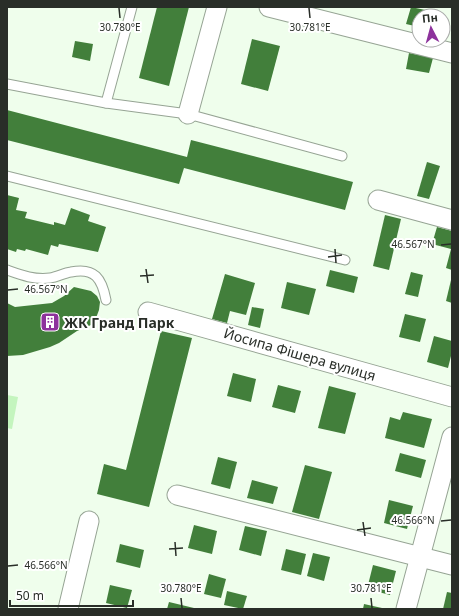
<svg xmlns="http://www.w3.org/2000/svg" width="459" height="616" font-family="'Noto Sans',sans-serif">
<rect width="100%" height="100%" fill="#effeec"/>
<path fill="#c4f5be" d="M7,395L18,397L12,429L7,428Z"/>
<g fill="#427f3b">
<path d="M157,7H189L169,86L139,78Z"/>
<path d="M411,7L430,11L429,16H419V27L406,24Z"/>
<path d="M252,39L280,46L268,91L241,84Z"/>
<path d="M75,41L93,44L90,61L72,57Z"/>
<path d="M409,53L433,58L429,73L406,69Z"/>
<path d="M7,110L187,157L191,140L353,182L345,210L184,168L179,184L7,140Z"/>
<path d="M427,162L440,166L429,199L417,196Z"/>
<path d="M7,195L19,198L16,210L27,212L25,218L54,225V222L65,225L71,208L90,215L88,221L106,227L98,252L59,244L58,247L51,245L48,255L26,249L25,251L17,249L16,252L7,249Z"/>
<path d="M385,215L401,219L389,270L373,266Z"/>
<path d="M437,227L452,231V270L446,268L451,249L432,244Z"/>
<path d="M330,270L358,277L354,293L326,286Z"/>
<path d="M411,272L423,275L418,297L405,294Z"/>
<path d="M225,274L255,283L246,315L230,311L227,323L212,319Z"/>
<path d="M451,280H452V303L446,301Z"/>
<path d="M287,282L316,289L309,315L281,308Z"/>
<path d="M74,287L91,291L97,296L100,302L99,310L96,318L91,325L77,331L59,343L50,347L23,355L7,356V303L15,307L52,303L64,296Z"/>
<path d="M252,307L264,309L260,328L248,325Z"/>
<path d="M405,314L426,319L420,342L399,337Z"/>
<path d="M161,331L192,338L149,507L97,494L104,464L126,470Z"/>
<path d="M434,336L452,341V352L448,368L427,362Z"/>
<path d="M233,373L256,379L251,402L227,396Z"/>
<path d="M278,385L301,391L295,413L272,407Z"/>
<path d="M329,386L356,393L345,434L318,428Z"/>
<path d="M403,412L432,419L424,448L385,438L390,417L400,420Z"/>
<path d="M400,453L426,460L421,478L395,471Z"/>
<path d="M218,457L237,462L230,489L211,484Z"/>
<path d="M305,465L332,472L319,519L292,512Z"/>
<path d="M252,480L278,487L273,504L247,498Z"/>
<path d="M389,500L413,506L407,529L384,523Z"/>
<path d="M194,525L217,531L212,554L188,548Z"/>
<path d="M245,526L267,531L261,556L239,550Z"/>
<path d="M120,544L144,550L140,568L116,562Z"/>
<path d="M286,549L306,554L301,575L281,570Z"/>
<path d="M313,553L330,557L324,581L307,576Z"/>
<path d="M373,565L396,571L390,595L367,589Z"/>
<path d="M209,574L226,579L221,598L204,594Z"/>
<path d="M110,585L132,590L127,608L106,603Z"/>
<path d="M227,591L247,596L243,609L224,605Z"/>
<path d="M447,592L452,593V609H443Z"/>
<path d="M169,602L194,608V609H167Z"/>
<path d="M364,604L382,608V609H363Z"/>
</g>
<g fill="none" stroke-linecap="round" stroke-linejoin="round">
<g stroke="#96a494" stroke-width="11">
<g id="service">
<path d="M7,84L106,103L188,114L342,156"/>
<path d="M106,103L132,7"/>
<path d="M7,176L345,260"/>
<path d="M7,270C21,275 34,280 50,278C57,277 64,273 71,272C95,267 102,279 106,300"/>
</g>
</g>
<g stroke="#96a494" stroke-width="21">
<g id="minor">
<path d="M269,7L452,53"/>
<path d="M188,114L217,7"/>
<path d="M378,200L452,220"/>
<path d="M148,312L452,397"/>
<path d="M177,495L452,565"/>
<path d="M68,609L89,521"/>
<path d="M406,609L452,437"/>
</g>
</g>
<use href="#service" stroke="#fff" stroke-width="9"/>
<use href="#minor" stroke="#fff" stroke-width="19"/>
</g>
<path fill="none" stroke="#292e28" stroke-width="1.5" d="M119,8L120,18M309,8L310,18M441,245L451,244M335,249L336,263M328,257L342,255M146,269L148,283M140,276L154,275M8,290L18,289M441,521L451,520M363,522L365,536M357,530L371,528M175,542L176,556M169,549L183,548M8,566L18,565M181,598L182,608M371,598L372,608"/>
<defs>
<g id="building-square" transform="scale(1)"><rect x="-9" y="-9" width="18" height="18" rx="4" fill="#8d329c" stroke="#fff"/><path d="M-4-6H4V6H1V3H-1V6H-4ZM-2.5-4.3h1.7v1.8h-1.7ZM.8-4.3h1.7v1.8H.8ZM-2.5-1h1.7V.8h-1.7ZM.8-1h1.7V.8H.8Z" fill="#fff"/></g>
</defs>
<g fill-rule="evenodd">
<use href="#building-square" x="50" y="322"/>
</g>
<g text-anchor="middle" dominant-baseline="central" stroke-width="4" stroke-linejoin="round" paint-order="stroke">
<g font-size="14" font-weight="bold" fill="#292e28" stroke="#fff" text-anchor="start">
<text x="64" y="322">ЖК Гранд Парк</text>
</g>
<g font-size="14" fill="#292e28" stroke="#fff">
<text transform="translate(300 354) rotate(16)">Йосипа Фішера вулиця</text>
</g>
</g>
<g font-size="10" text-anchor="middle" fill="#292e28" stroke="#fff" stroke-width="4" stroke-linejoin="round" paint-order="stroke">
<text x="120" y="31">30.780°E</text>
<text x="310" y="31">30.781°E</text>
<text x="413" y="248">46.567°N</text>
<text x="46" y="293">46.567°N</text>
<text x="413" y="524">46.566°N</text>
<text x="46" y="569">46.566°N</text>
<text x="181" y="592">30.780°E</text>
<text x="371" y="592">30.781°E</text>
</g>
<rect width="459" height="616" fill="none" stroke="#292e28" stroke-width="16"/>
<g transform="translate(431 28) rotate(354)"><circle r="19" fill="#ffffff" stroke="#a9aba9"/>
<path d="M0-3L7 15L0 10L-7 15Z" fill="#8d329c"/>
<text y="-6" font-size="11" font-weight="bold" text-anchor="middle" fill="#292e28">Пн</text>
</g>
<path d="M10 600v6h123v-6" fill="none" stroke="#292e28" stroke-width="2"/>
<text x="16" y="600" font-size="12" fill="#292e28" stroke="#ffffff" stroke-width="3" paint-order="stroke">50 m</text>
</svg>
